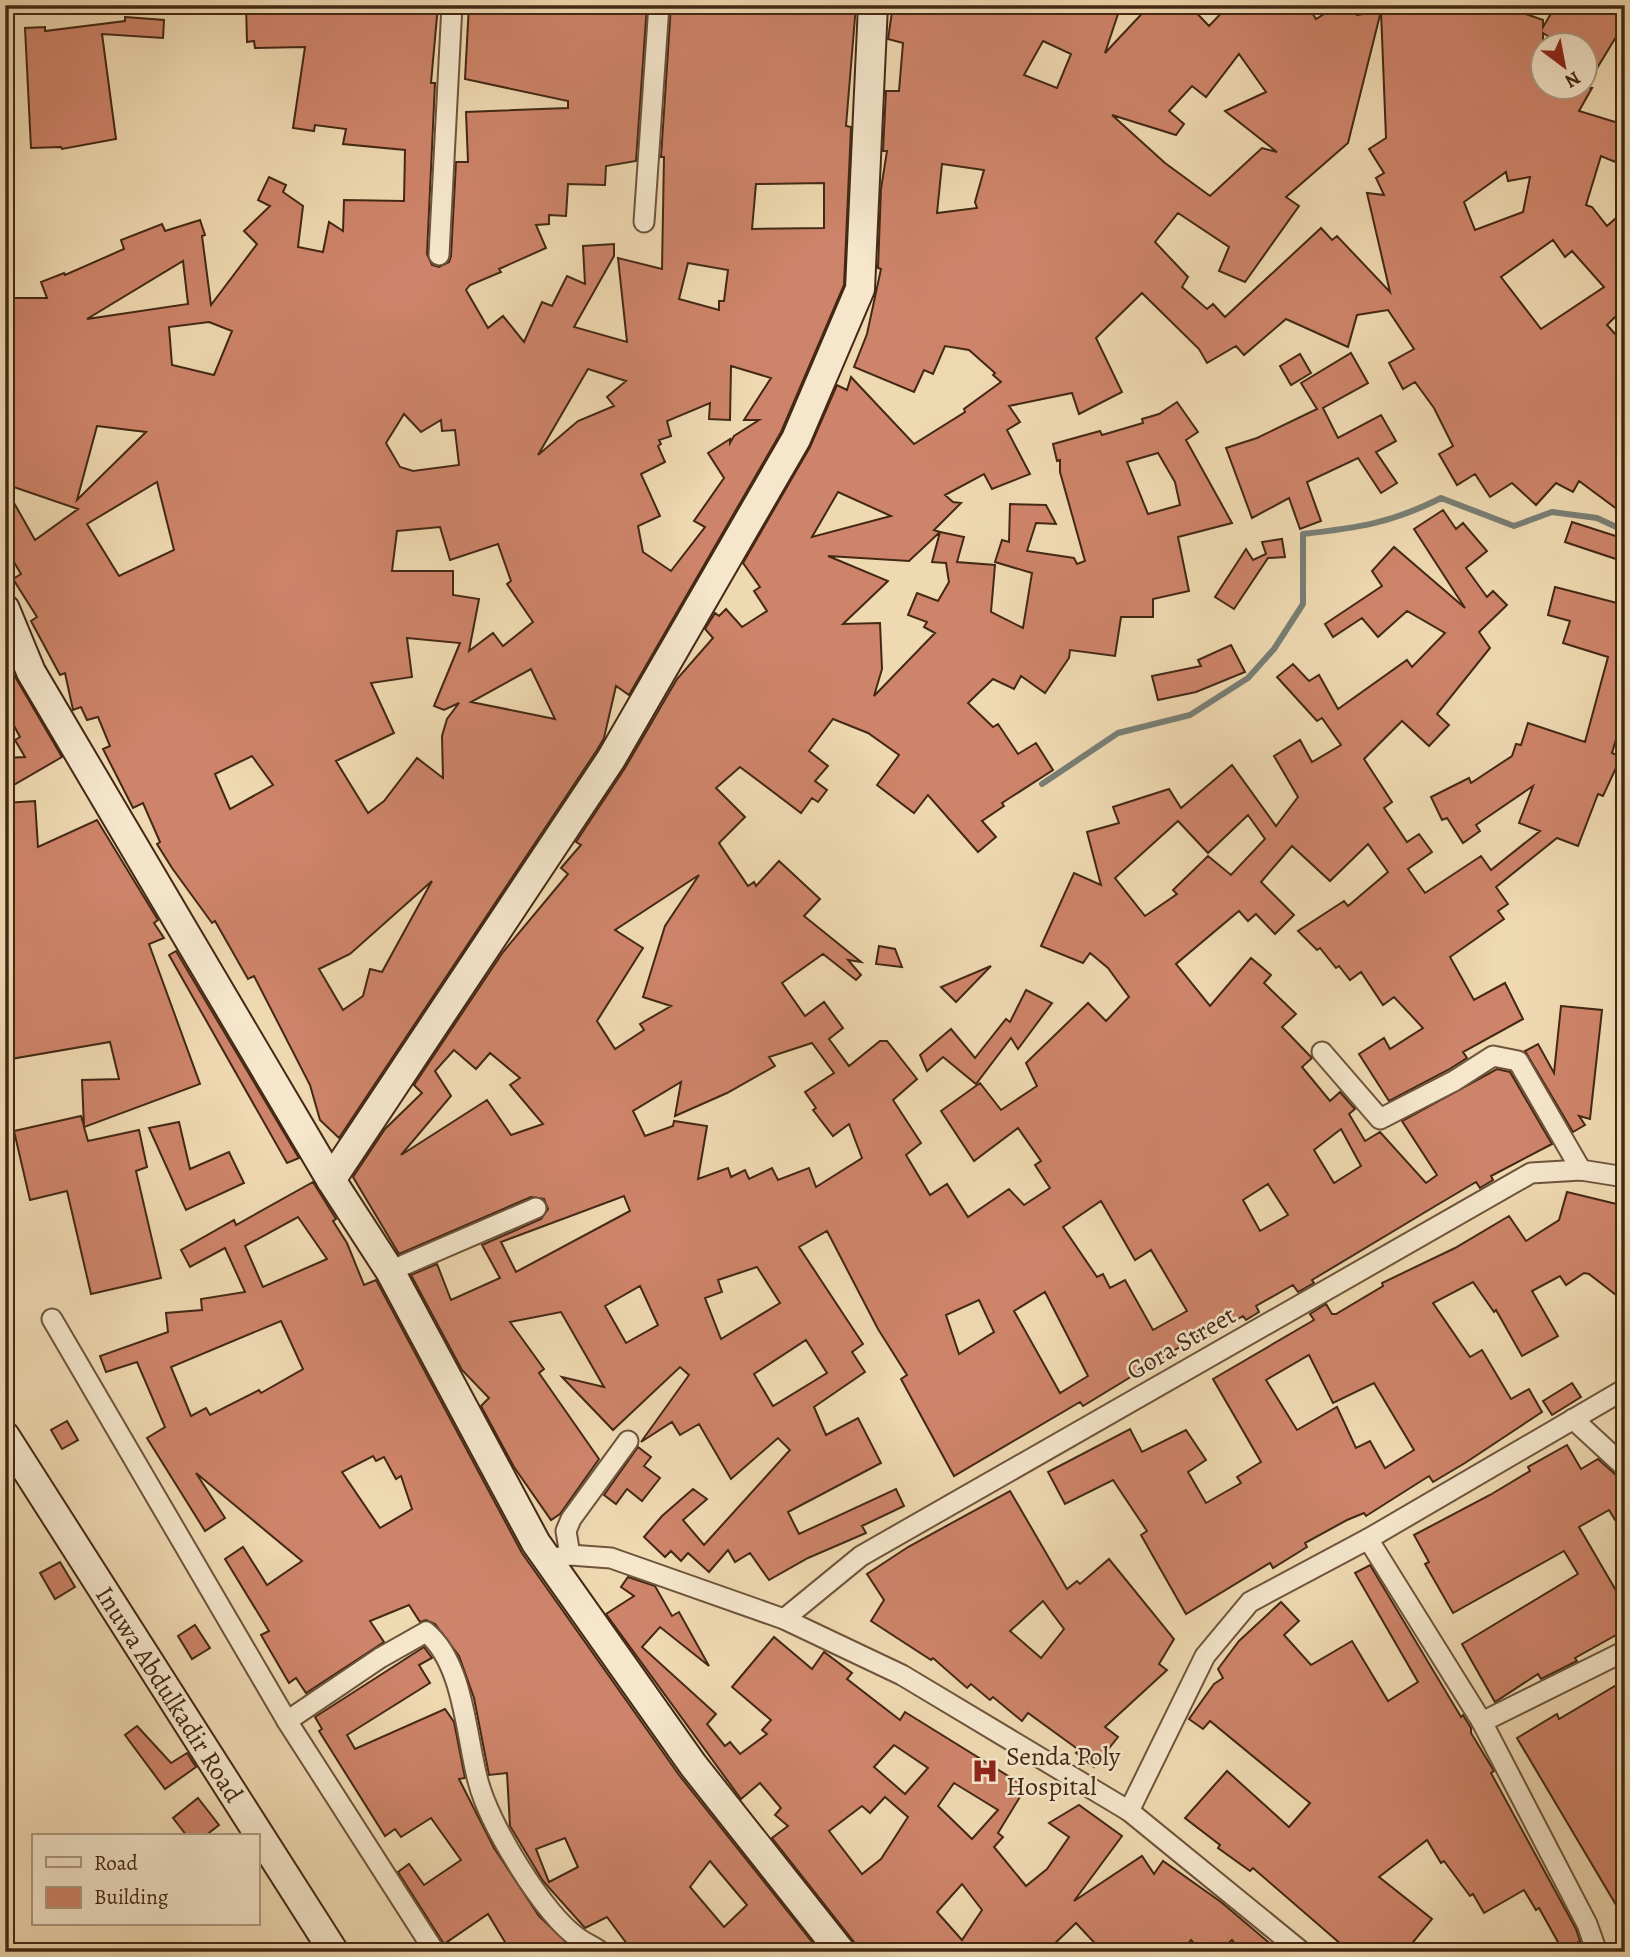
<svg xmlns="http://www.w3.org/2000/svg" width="1630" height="1957" font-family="Alegreya,serif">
<rect width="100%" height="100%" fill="#efd9b1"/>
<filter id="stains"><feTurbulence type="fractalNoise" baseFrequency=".00286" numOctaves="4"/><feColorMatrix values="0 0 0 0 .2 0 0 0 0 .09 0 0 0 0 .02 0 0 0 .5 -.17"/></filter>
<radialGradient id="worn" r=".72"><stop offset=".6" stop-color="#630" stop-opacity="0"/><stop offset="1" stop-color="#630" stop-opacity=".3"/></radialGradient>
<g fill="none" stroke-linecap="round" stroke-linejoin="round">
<path stroke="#797e75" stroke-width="6" d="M1042,784L1118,733L1190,715L1248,678L1274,649L1303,604V534C1357,528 1392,523 1441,498L1514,526L1552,512L1597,518L1625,531"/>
</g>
<g fill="#ce846a" stroke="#432814" stroke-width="2" fill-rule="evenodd">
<path d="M246,5H438L431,83H435L427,254L432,265L439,267L449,262L451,256L456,162H468L466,112L568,108V101L465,79L469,5H647L636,161L606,166L605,185L568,184L566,216L549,215V224L536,225L546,248L499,269L501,272L470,285L466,290L488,328L503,316L524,342L542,302L552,306L567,276L585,284L583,246L614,244V256L574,327L627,342L618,258L662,269L664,157H661L671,5H744V9L791,14L792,5H856L846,126L851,127L844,285L781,432L629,695L616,686L604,738L597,750L339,1138L320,1120L310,1085L254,976L248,979L215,921L212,923L172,868L157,844L160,842L143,803L133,808L103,749L110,746L98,717L87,720L81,707L73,710L65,673L60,675L31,621L37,617L13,579L21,574L5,547V487L35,540L78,509L5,484V405L11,353L12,298H47L41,282L64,273L65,275L124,249L121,240L162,224L165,231L200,220L205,235L202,236L211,305L257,244L244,231L270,206L258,200L269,177L286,185L283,192L303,206L298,247L323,252L329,222L343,231L344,200L404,201L405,150L343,144L346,129L315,125L314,131L293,128L305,47L255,48L254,41L247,42ZM824,183V228L752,229L756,184ZM183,261L188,304L87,319ZM688,263L728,270L724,301H719V310L679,299ZM209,322L232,331L214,375L172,365L169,327ZM731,366L771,378L744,420H759L734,436L730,443V439L708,453L724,478L694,521L705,527L671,571L643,552L638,526L660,516L641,474L665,462L658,446L661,444L659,440L671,436L667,421L710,403L709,419L730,420ZM588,369L626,381L607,397L614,406L578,421L538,455ZM404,414L421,432L441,420L442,431L455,430L459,465L413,471L400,467L386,443ZM97,426L146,432L77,500ZM157,482L174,550L119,576L87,524ZM440,527L450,560L498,544L511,581L507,584L533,622L503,646L493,633L469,651L479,599L453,595V571H392L397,531ZM407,638L460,643L434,706L444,710L459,703L447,719L442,736L443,778L417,758L384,801L368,813L336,761L394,733L371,683L412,677ZM531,669L555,719L471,702ZM252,756L273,785L230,809L215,774ZM432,881L382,972L370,969L363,996L343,1010L319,969L350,954Z"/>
<path d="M893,5H1072L1089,13L1091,6L1101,9L1102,5H1121L1105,53L1150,5H1189L1209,26L1229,5H1307L1316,19L1338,5H1356L1357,15L1381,11L1348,143L1286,197L1299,206L1245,282L1219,271L1229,247L1178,213L1155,242L1188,277L1182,287L1207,309L1213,304L1225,317L1321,228L1332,240L1337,236L1390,292L1367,193L1384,195L1376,178L1384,173L1369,149L1386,138L1381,11L1397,8L1398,5H1500L1543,20V27L1556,5L1573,14L1578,5H1614L1625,12V35L1619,32L1585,88H1592L1579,111L1625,125V166L1601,156L1586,205L1592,207L1607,226L1625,210V307L1607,325L1625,345V515L1579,481L1573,492L1556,483L1536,505L1512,483L1490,497L1475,474L1457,485L1439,454L1453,446L1434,408L1415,382L1403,389L1389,363L1414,349L1388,310L1357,315L1348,347L1286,319L1244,355L1236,346L1207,363L1199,349L1142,293L1096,338L1122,392L1079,414L1072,393L1009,406L1020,422L1007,430L1030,474L992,489L984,474L945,495L953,502L961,503L934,530L940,532L909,561L828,556L888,581L843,624L880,623L882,669L874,696L935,633L924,627L927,622L908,615L917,593L938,601L949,582L946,563L932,562L940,532L964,537L957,562L995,565L991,612L1023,628L1032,573L995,562L1002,540L1009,542L1010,504L1046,505L1056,524L1036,523L1027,551L1074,558L1077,564L1085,561L1060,472V460L1057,461L1053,444L1100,431L1102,435L1143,423L1142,419L1159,414L1177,402L1198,432L1186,440L1232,523L1178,537L1189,591L1153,599V617H1121L1115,656L1070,650L1069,658L1045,693L1021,676L1014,689L993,679L968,703L993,727L998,724L1018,754L1036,743L1053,770L1002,803L1004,806L982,821L996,837L978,852L928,795L914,813L877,785L899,755L868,733L833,719L809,751L828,766L815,781L827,790L818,802L812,798L801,813L740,767L716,788L745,817L719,843L748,886L754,882L756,886L779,861L820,899L804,916L861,962L848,960L861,975L856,980L823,954L782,983L805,1016L824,1002L843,1028L829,1039L849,1066L880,1041H887L917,1079L893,1100L921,1143L906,1155L930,1195L947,1184L968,1217L1009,1189L1024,1205L1050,1188L1035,1165L1041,1161L1018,1128L974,1161L941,1111L980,1083L1001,1110L1037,1086L1026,1063L1088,1003L1106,1021L1129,997L1108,968L1090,953L1083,963L1041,946L1074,873L1101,885L1087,832L1119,823L1113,807L1169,789L1181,808L1232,765L1276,826L1298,797L1274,756L1300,740L1312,762L1341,745L1322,718L1317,721L1277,677L1293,664L1309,681L1319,675L1338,709L1407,660L1412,667L1445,633L1407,611L1378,637L1362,618L1333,637L1325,624L1382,586L1372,571L1394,547L1465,608L1414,529L1443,510L1456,529L1463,523L1487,551L1466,568L1487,597L1493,591L1507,605L1479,632L1490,648L1437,714L1449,725L1429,746L1402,721L1364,759L1392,802L1384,808L1407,842L1419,834L1432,852L1408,869L1425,893L1481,856L1491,870L1540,831L1519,823L1533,786L1476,825L1480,831L1463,843L1447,818L1442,820L1431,797L1469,778L1471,783L1512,756L1516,744L1521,745L1528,723L1585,742L1608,657L1563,643L1570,621L1548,615L1555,587L1625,605V709L1612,753L1621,757L1603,796L1598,794L1578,846L1557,838L1496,887L1508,904L1498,911L1504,919L1450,957L1474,1000L1505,983L1523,1019L1463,1052L1467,1058L1448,1070L1389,1101L1359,1054L1384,1038L1390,1049L1423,1028L1394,997L1383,1005L1361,972L1350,980L1339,966L1336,968L1320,948L1317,950L1298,931L1344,901L1348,906L1388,872L1368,844L1330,881L1292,846L1261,882L1294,915L1275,934L1256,914L1248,921L1239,911L1176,964L1210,1006L1251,958L1271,975L1264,983L1296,1014L1282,1027L1312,1058L1302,1067L1330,1101L1340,1092L1355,1109L1349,1114L1365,1141L1380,1132L1426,1183L1437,1175L1402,1121L1497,1069L1510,1072L1552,1144L1491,1176L1493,1180L1480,1188L1476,1182L1437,1205L1312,1280L1314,1283L1298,1292L1293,1285L1256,1306L1259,1312L1246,1320L1243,1316L1206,1338L1203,1333L1083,1406L1080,1402L954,1476L901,1379L907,1375L878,1329L827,1231L799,1247L863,1344L852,1352L865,1372L814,1407L826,1435L858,1418L881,1463L788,1512L799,1534L896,1489L904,1506L862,1526L866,1533L808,1558L769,1580L750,1553L735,1562L728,1550L709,1572L688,1553L681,1561L671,1551L665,1557L644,1537L662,1516L693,1489L707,1499L683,1520L704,1545L790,1450L778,1438L731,1479L699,1424L680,1435L672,1422L641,1442L689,1375L680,1367L613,1430L562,1377L604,1387L561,1312L510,1322L544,1369L539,1373L599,1459L560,1514L551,1520L514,1467L481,1406L489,1398L462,1370L411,1275L437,1264L451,1300L500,1278L482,1245L541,1219L548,1209L544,1199L531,1197L399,1254L353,1177L385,1129L422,1093L414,1085L503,952L568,874L561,868L581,845L576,842L625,768L677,679L713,638L705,629L715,613L719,616L726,609L742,627L767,611L754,591L760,587L743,563L810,447L837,385L847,390L851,377L914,444L965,412L964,409L1001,382L993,375L995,373L969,350L945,346L933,374L924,370L914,392L854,367L867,334L881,269L878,268L881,189L887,151H883L886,91H899L903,43L888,39ZM1543,33L1563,46H1585V88H1543ZM1043,41L1071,54L1057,88L1024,75ZM1239,54L1266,92L1225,111L1277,152L1262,148L1210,196L1165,163L1112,115L1176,135L1184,124L1169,111L1192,86L1206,97ZM942,164L984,170L975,202L977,208L937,213ZM1506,172L1508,181L1530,177L1523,212L1475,230L1464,202ZM1553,240L1565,257L1572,251L1604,287L1541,329L1501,277ZM1158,453L1175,482L1180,505L1148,514L1127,462ZM838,492L891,516L812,537ZM1248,815L1265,839L1231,875L1208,856L1173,890L1177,894L1145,916L1115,878L1178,821L1208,853ZM699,875L665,926L643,997L671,1006L640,1024L644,1030L615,1049L597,1021L643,948L615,930ZM812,1043L834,1073L805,1092L816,1108L813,1110L833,1136L849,1124L862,1158L816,1187L809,1168L778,1180L772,1168L749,1179L745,1170L731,1177L728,1168L698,1179L707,1126L674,1121L673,1126L645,1136L633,1111L681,1082L675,1116L727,1093L775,1066L769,1057ZM454,1050L476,1069L490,1053L520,1078L510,1085L543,1124L511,1135L487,1100L401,1155L451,1096L435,1071ZM1341,1129L1361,1166L1334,1183L1314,1150ZM1268,1184L1288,1215L1260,1231L1243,1200ZM624,1196L630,1211L516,1272L501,1242ZM1101,1201L1135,1260L1151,1250L1187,1311L1153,1330L1125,1280L1110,1288L1103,1274L1097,1277L1063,1227ZM757,1267L780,1303L721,1339L705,1298L722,1292L718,1280ZM640,1286L658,1325L626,1343L605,1306ZM1045,1292L1088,1376L1060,1393L1014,1311ZM979,1300L994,1332L959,1354L946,1315ZM806,1340L827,1373L773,1406L754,1374Z"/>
<path d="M125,17L164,20L163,38L102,34L116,139L62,149L61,147L31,148L25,28L45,27V31L125,21Z"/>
<path d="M1351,353L1368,383L1323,408L1338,438L1381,415L1396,441L1376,452L1397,483L1381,493L1358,458L1307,482L1321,521L1300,529L1289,498L1252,518L1226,448L1257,438L1317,409L1301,383Z"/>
<path d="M1300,354L1311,373L1291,385L1280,366Z"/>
<path d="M1572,522L1625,539V562L1565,542Z"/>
<path d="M1282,539L1285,557L1268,558L1234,609L1215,597L1246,549L1253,560L1266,554L1262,542Z"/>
<path d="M1231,645L1245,672L1196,692L1158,700L1152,676L1201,666L1198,660Z"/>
<path d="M5,653L17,680L62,757L5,790V758L25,757L15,740L20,737L5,709Z"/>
<path d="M35,801L38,847L97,820L158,920L154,923L164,938L149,944L200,1084L84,1127L88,1141L139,1130L147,1167L136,1171L161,1278L91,1294L67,1191L30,1200L14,1131L81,1116L84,1126L82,1080L119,1079L110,1042L5,1060V803Z"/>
<path d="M879,946L895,949L902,967L876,964Z"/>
<path d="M176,951L299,1158L287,1163L169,955Z"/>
<path d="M991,966L956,1002L941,987Z"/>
<path d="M1026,990L1052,1003L1018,1049L1011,1038L976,1084L943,1057L927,1071L920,1055L951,1029L975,1058L1006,1019L1010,1022Z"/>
<path d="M1561,1006L1602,1010L1590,1119L1579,1116L1585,1125L1573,1132L1525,1051L1538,1044L1554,1073Z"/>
<path d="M179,1122L190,1169L229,1152L244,1183L186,1210L149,1128Z"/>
<path d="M313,1182L336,1219L333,1221L347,1243L364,1285L376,1280L522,1553L679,1775L820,1952H633L607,1917L585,1928L543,1881L510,1826L507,1773L489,1775L474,1698L459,1656L435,1624L426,1620L420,1622L409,1605L370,1621L384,1642L306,1693L296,1678L289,1683L261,1635L269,1631L225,1559L243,1547L267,1585L302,1561L196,1473L225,1518L205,1531L147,1438L165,1427L137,1362L106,1372L100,1356L168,1332L166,1313L202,1310L201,1299L245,1292L225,1248L190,1267L181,1250L234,1220L236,1225ZM298,1217L327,1259L263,1287L245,1246ZM281,1321L303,1369L261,1393L259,1390L210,1415L206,1408L191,1416L171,1367ZM373,1456L376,1461L384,1457L396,1479L401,1476L412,1509L380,1528L342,1472ZM565,1838L578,1867L549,1882L536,1849ZM710,1861L747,1905L724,1927L690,1887Z"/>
<path d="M1567,1192L1625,1206V1302L1589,1274L1584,1273L1566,1285L1560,1276L1532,1291L1558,1336L1522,1356L1496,1310L1494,1312L1473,1282L1433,1303L1470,1357L1482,1350L1511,1399L1529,1389L1542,1412L1465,1463L1433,1482L1429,1476L1366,1516L1364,1513L1347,1520L1305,1543L1307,1547L1273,1568L1270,1563L1186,1614L1141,1535L1147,1531L1113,1480L1065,1504L1048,1472L1130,1429L1142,1452L1186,1430L1206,1460L1188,1472L1206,1503L1241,1483L1237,1477L1261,1462L1213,1379L1314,1320L1310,1314L1326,1304L1332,1314H1336L1383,1286L1382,1283L1455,1248L1509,1216L1526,1241L1559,1220ZM1309,1355L1333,1403L1374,1383L1414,1450L1385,1468L1370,1441L1356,1448L1337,1407L1297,1430L1266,1380Z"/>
<path d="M1572,1383L1581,1397L1552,1415L1543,1401Z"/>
<path d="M67,1421L78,1440L62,1449L51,1430Z"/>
<path d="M1567,1445L1581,1469L1598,1459L1625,1483V1536L1609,1510L1579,1527L1625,1606V1630L1575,1658L1577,1661L1541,1679L1538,1674L1495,1702L1462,1644L1578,1574L1564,1551L1453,1613L1425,1564L1429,1562L1414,1535L1490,1495L1530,1471L1528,1467Z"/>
<path d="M638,1447L651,1457L644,1466L660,1478L642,1501L627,1489L616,1504L604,1495Z"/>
<path d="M1010,1491L1067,1589L1077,1581L1080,1584L1109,1559L1174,1639L1159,1664L1167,1670L1105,1727L1118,1737L1094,1767L1076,1753L1079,1750L1028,1713L1022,1721L993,1697L990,1700L971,1684L967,1688L933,1658L931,1660L871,1621L884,1600L867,1574L908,1547ZM1043,1601L1064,1629L1041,1658L1010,1631Z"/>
<path d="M60,1562L75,1587L55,1599L40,1573Z"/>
<path d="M1370,1565L1461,1717L1463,1715L1471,1728V1733L1494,1771L1491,1773L1576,1929L1580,1941L1563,1951L1539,1908L1536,1910L1524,1890L1484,1913L1473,1894L1470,1896L1444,1861L1441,1863L1427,1840L1379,1877L1432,1919L1405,1952H1350L1253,1868L1250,1871L1218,1848L1220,1845L1185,1818L1227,1771L1289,1827L1310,1803L1210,1721L1203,1729L1189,1719L1214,1684L1223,1678L1218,1669L1239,1641L1281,1602L1299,1621L1284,1635L1311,1665L1352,1641L1388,1701L1418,1682L1355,1573Z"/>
<path d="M628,1577L655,1586L672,1616L679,1612L709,1666L660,1627L642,1647L716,1714L707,1724L725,1746L730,1742L740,1754L767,1734L762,1730L771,1720L732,1687L774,1637L812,1669L824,1652L852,1673L847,1679L900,1720L905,1712L1026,1787L998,1833L1003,1837L994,1847L1026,1886L1047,1869L1069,1837L1049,1823L1079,1805L1122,1836L1074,1901L1142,1856L1154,1874L1163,1861L1221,1902L1280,1952H1241L1232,1940L1219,1952H1202L1191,1940L1182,1952H1103L1076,1923L1046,1952H857L854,1942L772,1838L788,1826L775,1815L781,1808L760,1783L741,1799L606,1614L634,1596L621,1587ZM894,1745L928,1768L905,1794L874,1767ZM954,1783L998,1810L972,1839L938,1806ZM885,1797L908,1817L881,1859L862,1874L829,1831L862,1806L870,1813ZM962,1884L982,1910L962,1940L937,1912Z"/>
<path d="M195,1625L210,1648L192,1659L178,1636Z"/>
<path d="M424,1647L432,1658L419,1665L430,1683L347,1735L355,1749L445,1709L454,1722L465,1778L459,1779L494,1848L539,1916L577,1952H511L488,1914L444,1944L398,1872L409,1864L424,1885L461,1860L431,1818L401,1837L395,1829L385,1836L319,1731L322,1729L315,1717Z"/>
<path d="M1625,1680V1784L1616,1789L1625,1804V1854L1619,1857L1625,1868V1920L1517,1738L1557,1714L1559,1719Z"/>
<path d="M137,1726L171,1763L187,1753L196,1767L165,1789L125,1735Z"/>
<path d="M198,1798L219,1825L205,1836H187L173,1818Z"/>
</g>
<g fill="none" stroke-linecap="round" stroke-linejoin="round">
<g stroke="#6e543b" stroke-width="23">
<g id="street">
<path d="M644,222L659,5"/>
<path d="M439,255L452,5"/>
<path d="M1322,1052L1380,1119L1454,1081L1493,1056L1518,1061L1581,1170"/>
<path d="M390,1271L536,1208"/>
<path d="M52,1319L287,1721L435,1952"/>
<path d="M1573,1419L1625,1467"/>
<path d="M1368,1539L1482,1722L1587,1924L1597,1952"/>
<path d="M570,1555L566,1531L571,1519L628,1441"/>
<path d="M548,1559L570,1555L611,1558L784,1619L902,1675L1129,1811L1302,1952"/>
<path d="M784,1619L861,1556L1531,1173L1581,1170L1625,1177"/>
<path d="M287,1721L380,1658L426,1632C464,1663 466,1737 478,1781C489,1824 542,1912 578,1938C585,1943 593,1946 601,1952"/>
<path d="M1482,1722L1625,1651"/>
<path d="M1129,1811L1205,1656L1250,1602L1368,1539L1625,1389"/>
</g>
</g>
<g stroke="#432814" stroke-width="32">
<g id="secondary">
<path d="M5,609L31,672L331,1180L390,1271L536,1543L693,1765L841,1952"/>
<path d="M331,1180L611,759L796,439L860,289L873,5"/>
<path id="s1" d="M5,1436L334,1952"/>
</g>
</g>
<use href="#street" stroke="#f5e6cc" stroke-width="19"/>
<use href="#secondary" stroke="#f5e6cc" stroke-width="28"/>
</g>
<defs>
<g id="hospital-bare" transform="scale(2.1)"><path d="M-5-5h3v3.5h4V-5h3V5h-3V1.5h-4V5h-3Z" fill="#8f2418" stroke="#f5e6cc" stroke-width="2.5" paint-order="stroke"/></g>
</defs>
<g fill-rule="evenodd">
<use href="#hospital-bare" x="985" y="1771"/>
</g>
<g text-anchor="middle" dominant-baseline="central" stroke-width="5" stroke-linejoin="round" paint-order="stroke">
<g font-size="26" fill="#432814" stroke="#f5e6cc">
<text transform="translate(1181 1343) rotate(-30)">Gora Street</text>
<text stroke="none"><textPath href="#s1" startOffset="306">Inuwa Abdulkadir Road</textPath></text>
</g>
<g font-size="26" fill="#432814" stroke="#f5e6cc" text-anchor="start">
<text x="1006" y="1756">Senda Poly<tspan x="1006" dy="30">Hospital</tspan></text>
</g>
</g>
<rect width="1630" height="1957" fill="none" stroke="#efd9b1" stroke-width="28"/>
<rect x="7" y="7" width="1616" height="1943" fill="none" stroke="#432814" stroke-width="3.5"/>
<rect x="14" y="14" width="1602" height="1929" fill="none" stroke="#432814" stroke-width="2"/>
<rect x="32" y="1834" width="228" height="91" fill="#f5e6cc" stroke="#ae9a82" stroke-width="2"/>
<rect x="46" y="1857" width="35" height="10" fill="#f5e6cc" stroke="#ae9a82" stroke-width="2"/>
<text x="94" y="1870" font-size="21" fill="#432814">Road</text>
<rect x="46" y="1887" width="35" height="21" fill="#ce846a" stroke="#ae9a82" stroke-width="2"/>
<text x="94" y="1904" font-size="21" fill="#432814">Building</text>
<g transform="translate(1564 66) rotate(148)"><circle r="33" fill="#f5e6cc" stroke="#ae9a82" stroke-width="2"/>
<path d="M0-5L12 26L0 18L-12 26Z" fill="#8f2418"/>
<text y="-10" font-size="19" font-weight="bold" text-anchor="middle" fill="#432814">N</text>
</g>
<rect width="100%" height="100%" filter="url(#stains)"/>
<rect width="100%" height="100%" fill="url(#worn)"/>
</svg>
